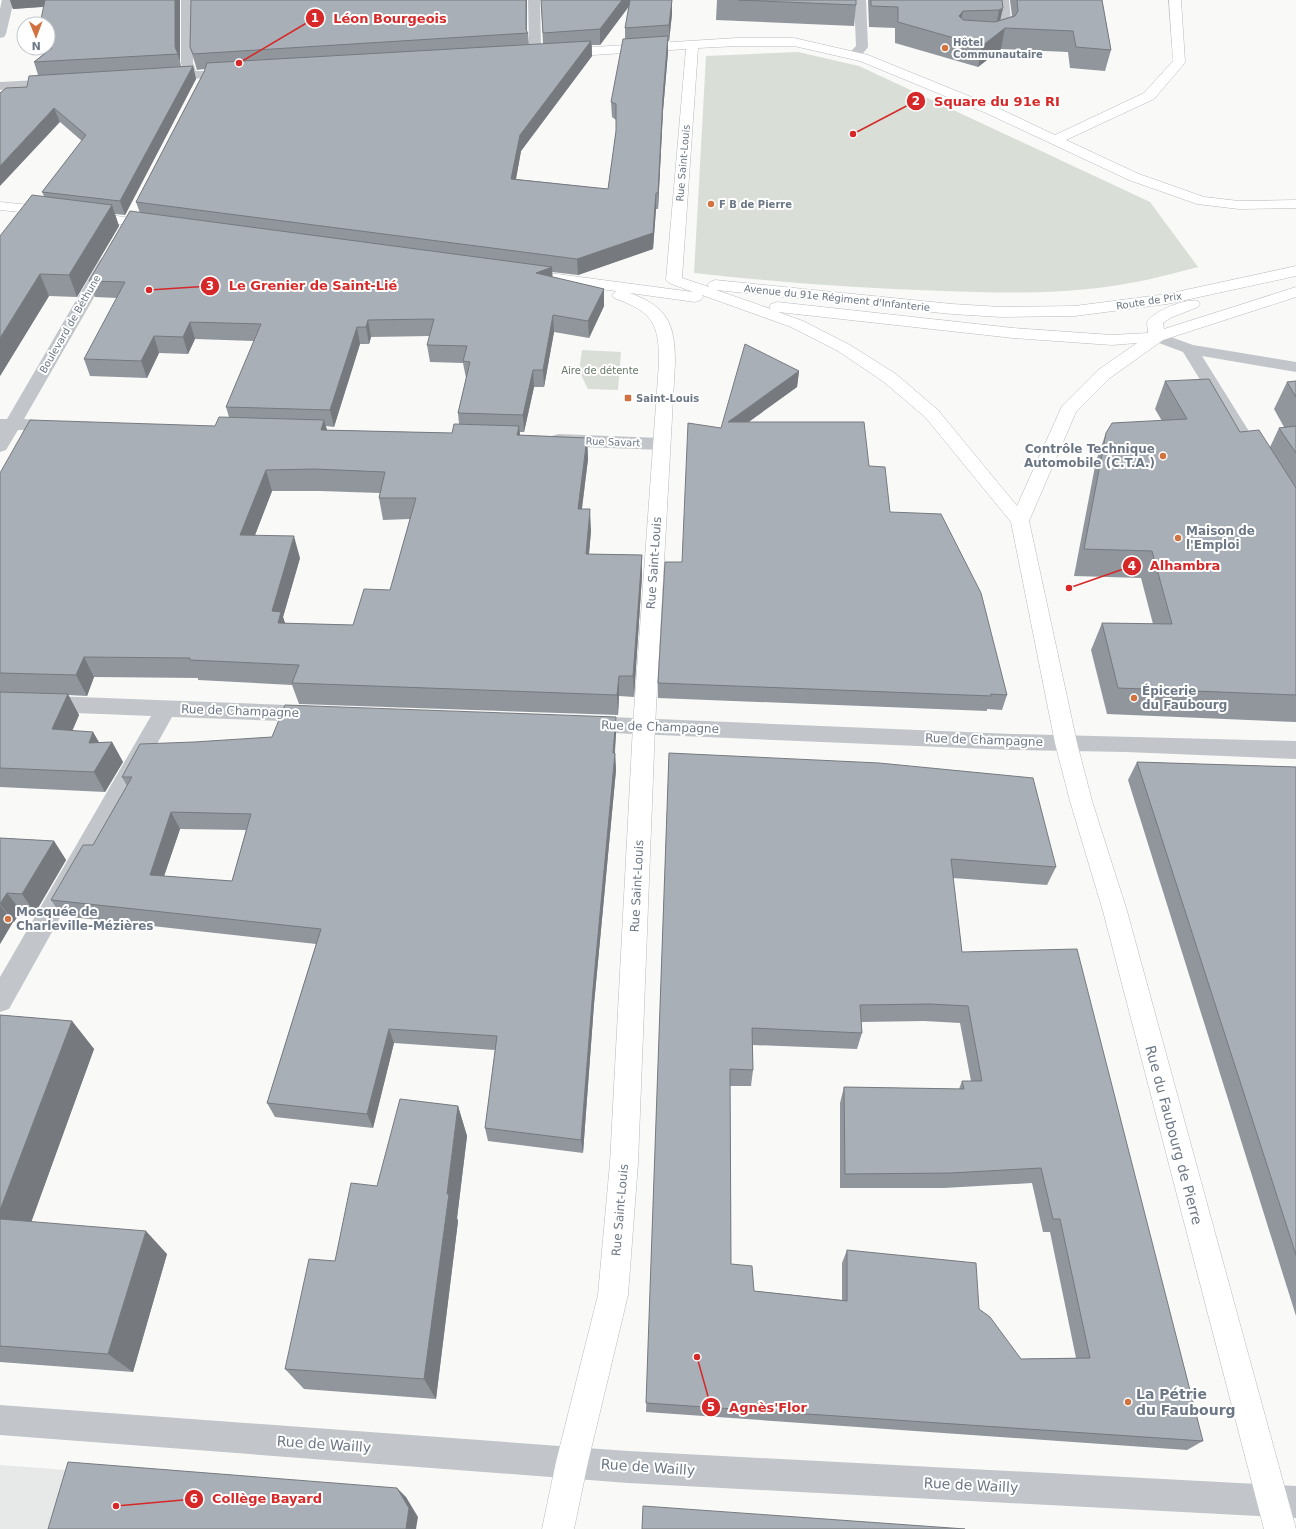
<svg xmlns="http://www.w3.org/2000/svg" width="1296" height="1529" font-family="'DejaVu Sans',sans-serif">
<rect width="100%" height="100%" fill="#f9f9f8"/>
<path fill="#e7e8e8" d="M0,1465L148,1476L226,1529H0Z"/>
<g fill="#d9ded7">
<path d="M798,52L859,66L1150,202L1198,267C1165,276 1132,284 1098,288C1046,294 995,293 944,291C860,289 777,282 694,273L706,56Z"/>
<path d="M582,350L621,352L618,390L588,389L579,371Z"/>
</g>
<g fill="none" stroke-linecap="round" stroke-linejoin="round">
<g stroke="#b7babf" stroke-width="1">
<g id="secondary">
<path d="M1169,0H1181L1185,62L1183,65L1154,99L1066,140L1139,174L1204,197L1239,201L1296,200V208L1239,209L1197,204L1129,180L986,113L860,61L794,46H737L698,48L682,278L709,287L707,285L710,282L715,280L952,304L1001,307L1075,306L1167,294L1296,266V276L1167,304L1075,316L1001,317L952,314L716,290L771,309L769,307L771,304L777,302L1013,328L1112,335L1148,333L1147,322C1154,311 1185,298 1198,301L1200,304L1198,307L1170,318L1163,323L1164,329L1296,287V297L1163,340L1110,378L1076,412L1029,521L1077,743L1092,801L1127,911L1296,1529H1264L1103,911L1070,801L1055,743L1011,522L926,418L884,382L838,351L791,327L702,295L703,297L701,300L695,302L630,293C668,307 675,324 675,363L655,726L638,1163L628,1295L588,1462L574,1529H542L556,1462L598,1295L610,1163L633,726L659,363C659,323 653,312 614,298L612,295L616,291L542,282L537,280L534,277L537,274L542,272L693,292L669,283L666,280L686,49L562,57L558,56L556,53L558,50L562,49L737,38H794L868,55L996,107L1055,135L1144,93L1173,61ZM778,312L1013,338L1112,345L1137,343L1098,370L1062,406L1017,506L938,410L896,374L850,345L803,321Z"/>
<path d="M0,202L50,207L55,208L57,211L55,214L50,215L0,210Z"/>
<path d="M87,212L154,221L159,222L161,225L159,228L154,229L82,219L80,216L82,213Z"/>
</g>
</g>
<g fill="#c2c5c9" fill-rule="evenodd">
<path d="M854,0H866L868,47C863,54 857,60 849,58L847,55L856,46Z"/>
<path d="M997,0H1009L1012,32C1007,39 994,42 986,40L984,37L986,34L1000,31Z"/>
</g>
<g fill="#c2c5c9" fill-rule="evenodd">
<path d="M2,0H14L6,34L4,37L0,38V9Z"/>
<path d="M181,0H193V63L196,71H209L211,74L209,77L205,78L165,81L161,80L159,77L161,74L184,72L181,63Z"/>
<path d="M528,0H540L541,45L544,54L542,57H534L529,45Z"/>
<path d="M57,79L62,80L63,83L62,86L0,90V82Z"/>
<path d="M107,256L112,258L115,261L24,419L63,422L66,426L63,430L57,431L18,430L6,450L0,452V419H7L99,261L102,258Z"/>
<path d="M1157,332L1193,345L1296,362V372L1202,356L1265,457L1262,461L1256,463L1250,461L1183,352L1151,340L1149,337L1151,334Z"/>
<path d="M558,434L662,438L668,440L671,444L668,448L662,450L558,446L552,444L549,440L552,436Z"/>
<path d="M0,694L313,706L321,708L324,714L321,720L313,722L172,717L9,1009L0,1012V977L151,716L0,710Z"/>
<path d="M587,716L1013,734L1296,741V759L1126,752L1013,750L587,732L579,730L576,724L579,718Z"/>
<path d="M0,1405L628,1451L1296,1486V1518L628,1483L0,1435Z"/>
</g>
<use href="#secondary" fill="#fff" fill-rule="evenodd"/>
</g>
<g fill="#91969d" fill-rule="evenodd">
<path d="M10,0H180V61L181,66H193L196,79L125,215L115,214L119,226L77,297L49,296L0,376L44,196L42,192L82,141L60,122L27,87L38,75L34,62L48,50L47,48H48V24L43,7L13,9Z"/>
<path d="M191,0H527V32L528,33L529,45L543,44L541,0H672V14L669,41H668V52L663,111L658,209H656L653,249L578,275L552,272V277L604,289V306L589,338L554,332L544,387H534L524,432H520V435L587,438L588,459L582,509L591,531L589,554L642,555V576L634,697L619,696L618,715L299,704L292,685L198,680V678L94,677L87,696L68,695L79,715L72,731L93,732L99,742H112L123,762L105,792L0,787V473L215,426L229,417L226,407L254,341L195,339L188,354L159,353L147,378L90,376L84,359L117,298L95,297L89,281L140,213L136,202L204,72L205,69L197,70L190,47ZM629,6L625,28V39L611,102L612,117L616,120V131L608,189L516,179L521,151L592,56V45H600ZM430,336L427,345L430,362L463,363L466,378L458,413L459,424L452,433L327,430L326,426L334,427L360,344H369L371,337ZM272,491H320L380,493L379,498L383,520L410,519L390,590L353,625L285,623L283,617L300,558L255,535Z"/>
<path d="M717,0H856V5L854,26L716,20Z"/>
<path d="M868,0H1002L1003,8L1000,20L1012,16L1010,0H1102L1111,50L1105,71L1070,68L1068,52L1001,49L978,67L895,43V28L869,27Z"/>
<path d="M799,371L797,387L748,422L869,466L890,512L1007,695L1002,710L987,709V711L658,698V683L682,562L721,428Z"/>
<path d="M1165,381L1240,432L1270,447L1279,428L1284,427L1274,409L1287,382L1296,381V722L1107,714L1091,650L1102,623L1153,624L1141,578L1074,576L1096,461L1106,433L1162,421L1155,409Z"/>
<path d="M616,734L615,753L616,770L594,1004L583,1153L488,1141L485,1128L495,1050L394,1043L373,1128L275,1117L267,1103L316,944L62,916L51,900L93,845L127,786L122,777ZM180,829L246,830L232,881L164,876Z"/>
<path d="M669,753L1056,867L1047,885L953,878L962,952L1203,1441L1187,1450L646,1412ZM924,1021L960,1023L971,1081H962L959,1089L844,1087L840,1103V1188H944L1032,1183L1043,1232H1050L1076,1358L1021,1359L979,1309L847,1250L842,1263V1300L754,1291L731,1264L730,1086H751L753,1070V1045L857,1049L862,1033L861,1022Z"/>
<path d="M1137,762L1296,767V1316L1128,780Z"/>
<path d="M0,838L54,841L66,860L35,913L21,911L14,922H13L0,944Z"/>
<path d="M0,1015L72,1021L94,1049L31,1222L167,1254L133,1372L0,1362Z"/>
<path d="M458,1106L467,1136L457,1218L458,1221L436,1399L304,1389L285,1369L335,1261L377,1186Z"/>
</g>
<g fill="#767a7f">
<path d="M10,0H50L52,6L13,9Z"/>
<path d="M175,0H180V61L175,47Z"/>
<path d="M526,0H527V34Z"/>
<path d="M622,0H633V1L600,45V29Z"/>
<path d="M672,0V14L669,41V25Z"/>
<path d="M1003,8L998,29L995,31L999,10Z"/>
<path d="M963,11L959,32V16Z"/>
<path d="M1005,28L1001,49L978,67L982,46Z"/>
<path d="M668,36V52L663,111L658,209V193L663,96Z"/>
<path d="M591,41L592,56L521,151L513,195L511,179L520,135Z"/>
<path d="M193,66L196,79L125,215L120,201Z"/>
<path d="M54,108L60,122L0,186V166Z"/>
<path d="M656,193V209L653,249L578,275L577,259Z"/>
<path d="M112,205L119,226L77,297L69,275Z"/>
<path d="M552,267L553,284L536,273Z"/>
<path d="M40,274L49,296L0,376V338Z"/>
<path d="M604,289V306L589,338L588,321Z"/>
<path d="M553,315L554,332L544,387L543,370Z"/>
<path d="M368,320L371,337L369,344L366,327Z"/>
<path d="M190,322L195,339L188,354L183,337Z"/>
<path d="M357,327L360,344L334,427L330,410Z"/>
<path d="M154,336L159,353L147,378L141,361Z"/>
<path d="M533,370L534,387L524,432L523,415Z"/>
<path d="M799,371L797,387L728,437V422Z"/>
<path d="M324,420L330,441L321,430Z"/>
<path d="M519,426L521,447L517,435Z"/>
<path d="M587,438L588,459L579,530L578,509Z"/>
<path d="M266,470L272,491L247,556L240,535Z"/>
<path d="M590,509L591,531L587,575L586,554Z"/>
<path d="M294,536L300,558L283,617L288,632L285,643L272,611Z"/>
<path d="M642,555V576L634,697L633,676Z"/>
<path d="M84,657L94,677L87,696L76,675Z"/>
<path d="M619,676V696L618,715L617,695Z"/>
<path d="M68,694L79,715L64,750L52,729Z"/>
<path d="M616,717V734L613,770V753Z"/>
<path d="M93,732L104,752L112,742L123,762L105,792L94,772L89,743Z"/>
<path d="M615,753L616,770L594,1004L583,1153L581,1140L593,989Z"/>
<path d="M171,812L180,829L159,891L150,875Z"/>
<path d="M54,841L66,860L35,913L22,894Z"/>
<path d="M7,893L21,911L14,922L0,904Z"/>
<path d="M0,905L13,922L0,944Z"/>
<path d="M72,1021L94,1049L24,1242L0,1222V1210Z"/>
<path d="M389,1029L394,1043L373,1128L367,1114Z"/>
<path d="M458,1106L467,1136L457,1218L458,1221L436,1399L424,1379Z"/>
<path d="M146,1231L167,1254L133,1372L108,1354Z"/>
<path d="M397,1488L406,1497L418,1517L416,1529H406Z"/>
</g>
<g fill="#a9afb6" stroke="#767a7f" fill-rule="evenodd">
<path d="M45,0H175V47L178,54L34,62L52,48L48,42V24H40Z"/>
<path d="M191,0H526V30L528,33L193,54L190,47Z"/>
<path d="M541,0H622L600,29L543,33Z"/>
<path d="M630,0H672L669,25L625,28Z"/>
<path d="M738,0H856V5Z"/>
<path d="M871,0H1002L1003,8L999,10L963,11L959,16L963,20L995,22L1015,16L1018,11L1017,0H1102L1111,50L1076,47L1073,31L1005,28L982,46L898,22V7L871,6Z"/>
<path d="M668,36L663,96L658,193H656L653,233L577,259L136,202L204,72L207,63L591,41L520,135L511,179L608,189L616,131V104L611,102L623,39Z"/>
<path d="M193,66L120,201L42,192L86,135L54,108L0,166V93L6,88L27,87L29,76Z"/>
<path d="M32,195L112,205L69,275L40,274L0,338V236Z"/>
<path d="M130,211L552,267L536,273L604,289L588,321L553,315L543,370H533L523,415L458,413L470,362L463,361L467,346L427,345L434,319L368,320L366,327H357L330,410L226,407L261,324L190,322L183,337L154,336L141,361L84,359L125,282L89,281Z"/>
<path d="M745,344L799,371L728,422H864L869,466L885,467L890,512L941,514L981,593L1007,695L991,694V696L658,683L665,562H682L688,423L721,428Z"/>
<path d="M1209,379L1240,432L1259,430L1296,488V695L1118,688L1102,623L1172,624L1152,551L1084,549L1106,433L1112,423L1187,419L1165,381Z"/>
<path d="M1296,381V397L1287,382Z"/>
<path d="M219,417L324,420L321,430L452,433L454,424L519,426L517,435L587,438L578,509H590L586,554L642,555L633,676H619L617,695L292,683L299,665L190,660V658L84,657L76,675L0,673V473L30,420L215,426ZM314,469L385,472L379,498H416L390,590L364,589L353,625L278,623L281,612L272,611L294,536L240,535L266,470Z"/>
<path d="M1296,426V453L1279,428Z"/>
<path d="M0,692L68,694L52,729L93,732L89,743L112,742L94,772L0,768Z"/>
<path d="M285,705L616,717L613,753H615L593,989L581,1140L485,1128L497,1036L389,1029L367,1114L267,1103L321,929L51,900L83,845H93L132,777H122L140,744L194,742L272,737ZM171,812L251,814L232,881L150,875Z"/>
<path d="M669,753L879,763L1033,778L1056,867L951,859L962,952L1077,949L1203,1441L646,1403ZM930,1004L968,1006L982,1081H962L964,1089L844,1087L845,1174L951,1173L1041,1168L1053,1219H1060L1090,1358L1021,1359L990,1317L979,1309L976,1263L847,1250V1301L754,1291L752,1266L731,1264L730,1069L753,1070L752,1028L862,1033L860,1005Z"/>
<path d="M1137,762L1296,767V1255Z"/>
<path d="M0,838L54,841L22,894L7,893L0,904Z"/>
<path d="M0,1015L72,1021L0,1210Z"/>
<path d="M400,1099L458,1106L447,1194H449L424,1379L285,1369L309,1259L335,1261L351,1183L377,1186Z"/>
<path d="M0,1219L146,1231L108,1354L0,1346Z"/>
<path d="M68,1462L397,1488L409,1508L406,1529H48Z"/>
<path d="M643,1506L965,1529H642Z"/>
</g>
<g fill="#d07341" stroke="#fff" stroke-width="1.5">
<circle cx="945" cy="48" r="4"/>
<circle cx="711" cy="204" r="4"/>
<rect x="624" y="394" width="8" height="8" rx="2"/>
<circle cx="1163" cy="456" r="4"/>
<circle cx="1178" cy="538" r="4"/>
<circle cx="1134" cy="698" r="4"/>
<circle cx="8" cy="919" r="4"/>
<circle cx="1128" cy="1402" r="4"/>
</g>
<g text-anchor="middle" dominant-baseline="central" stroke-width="4" stroke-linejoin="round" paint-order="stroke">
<g font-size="10" font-weight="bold" fill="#6c7785" stroke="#fff" text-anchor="start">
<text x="953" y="42">Hôtel<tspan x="953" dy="12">Communautaire</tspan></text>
<text x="719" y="204">F B de Pierre</text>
<text x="636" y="398">Saint-Louis</text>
</g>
<g font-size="10" fill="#6c7785" stroke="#fff">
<text transform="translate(683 163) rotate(-85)">Rue Saint-Louis</text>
<text transform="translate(837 298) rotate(6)">Avenue du 91e Régiment d'Infanterie</text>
<text transform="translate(1149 301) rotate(-9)">Route de Prix</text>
<text transform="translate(70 324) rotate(-60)">Boulevard de Béthune</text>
<text transform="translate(613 442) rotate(2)">Rue Savart</text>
</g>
<g font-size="10" fill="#677866" stroke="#fff">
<text x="600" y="370">Aire de détente</text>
</g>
<g font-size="12" font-weight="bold" fill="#6c7785" stroke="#fff" text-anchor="start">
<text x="1155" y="449" text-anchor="end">Contrôle Technique<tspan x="1155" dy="14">Automobile (C.T.A.)</tspan></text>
<text x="1186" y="531">Maison de<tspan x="1186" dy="14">l'Emploi</tspan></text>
<text x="1142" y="691">Épicerie<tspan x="1142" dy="14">du Faubourg</tspan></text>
<text x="16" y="912">Mosquée de<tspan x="16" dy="14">Charleville-Mézières</tspan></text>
</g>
<g font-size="12" fill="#6c7785" stroke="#fff">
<text transform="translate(654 563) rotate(-86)">Rue Saint-Louis</text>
<text transform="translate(240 711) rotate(2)">Rue de Champagne</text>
<text transform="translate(660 727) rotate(2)">Rue de Champagne</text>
<text transform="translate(984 740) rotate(2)">Rue de Champagne</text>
<text transform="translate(637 886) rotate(-87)">Rue Saint-Louis</text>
<text transform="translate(620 1210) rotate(-85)">Rue Saint-Louis</text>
</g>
<g font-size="14" fill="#6c7785" stroke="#fff">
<text transform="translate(1174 1135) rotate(75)">Rue du Faubourg de Pierre</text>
<text transform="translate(324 1444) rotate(4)">Rue de Wailly</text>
<text transform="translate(648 1467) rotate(4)">Rue de Wailly</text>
<text transform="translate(971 1485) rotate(3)">Rue de Wailly</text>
</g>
<g font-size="14" font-weight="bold" fill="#6c7785" stroke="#fff" text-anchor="start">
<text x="1136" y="1394">La Pétrie<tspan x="1136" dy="16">du Faubourg</tspan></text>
</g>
</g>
<path fill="none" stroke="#d62828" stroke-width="1.5" d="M239 63L315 18M853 134L916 101M149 290L210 286M1069 588L1132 566M697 1357L711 1407M116 1506L194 1499"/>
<g fill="#d62828" stroke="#fff" stroke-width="1.5">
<circle cx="239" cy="63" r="4"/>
<circle cx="853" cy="134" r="4"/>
<circle cx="149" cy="290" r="4"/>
<circle cx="1069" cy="588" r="4"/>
<circle cx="697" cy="1357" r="4"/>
<circle cx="116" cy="1506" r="4"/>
<circle cx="315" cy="18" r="10"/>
<circle cx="916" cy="101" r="10"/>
<circle cx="210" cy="286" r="10"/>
<circle cx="1132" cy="566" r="10"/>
<circle cx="711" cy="1407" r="10"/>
<circle cx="194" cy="1499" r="10"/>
</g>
<g font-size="12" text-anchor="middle" font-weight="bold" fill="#fff">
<text x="315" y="22">1</text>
<text x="916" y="105">2</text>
<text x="210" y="290">3</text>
<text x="1132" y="570">4</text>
<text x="711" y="1411">5</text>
<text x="194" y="1503">6</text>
</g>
<g font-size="13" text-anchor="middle" font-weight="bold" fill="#d62828" stroke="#fff" stroke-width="4" stroke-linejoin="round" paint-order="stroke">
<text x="390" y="23">Léon Bourgeois</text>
<text x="997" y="106">Square du 91e RI</text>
<text x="313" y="290">Le Grenier de Saint-Lié</text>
<text x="1185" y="570">Alhambra</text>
<text x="768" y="1412">Agnès'Flor</text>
<text x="267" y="1503">Collège Bayard</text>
</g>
<g transform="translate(36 36) rotate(179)"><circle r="19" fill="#ffffff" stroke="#c4c9ce"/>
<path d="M0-3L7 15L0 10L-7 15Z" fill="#d07341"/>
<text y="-6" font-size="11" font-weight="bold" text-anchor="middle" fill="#6c7785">N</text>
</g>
</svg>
